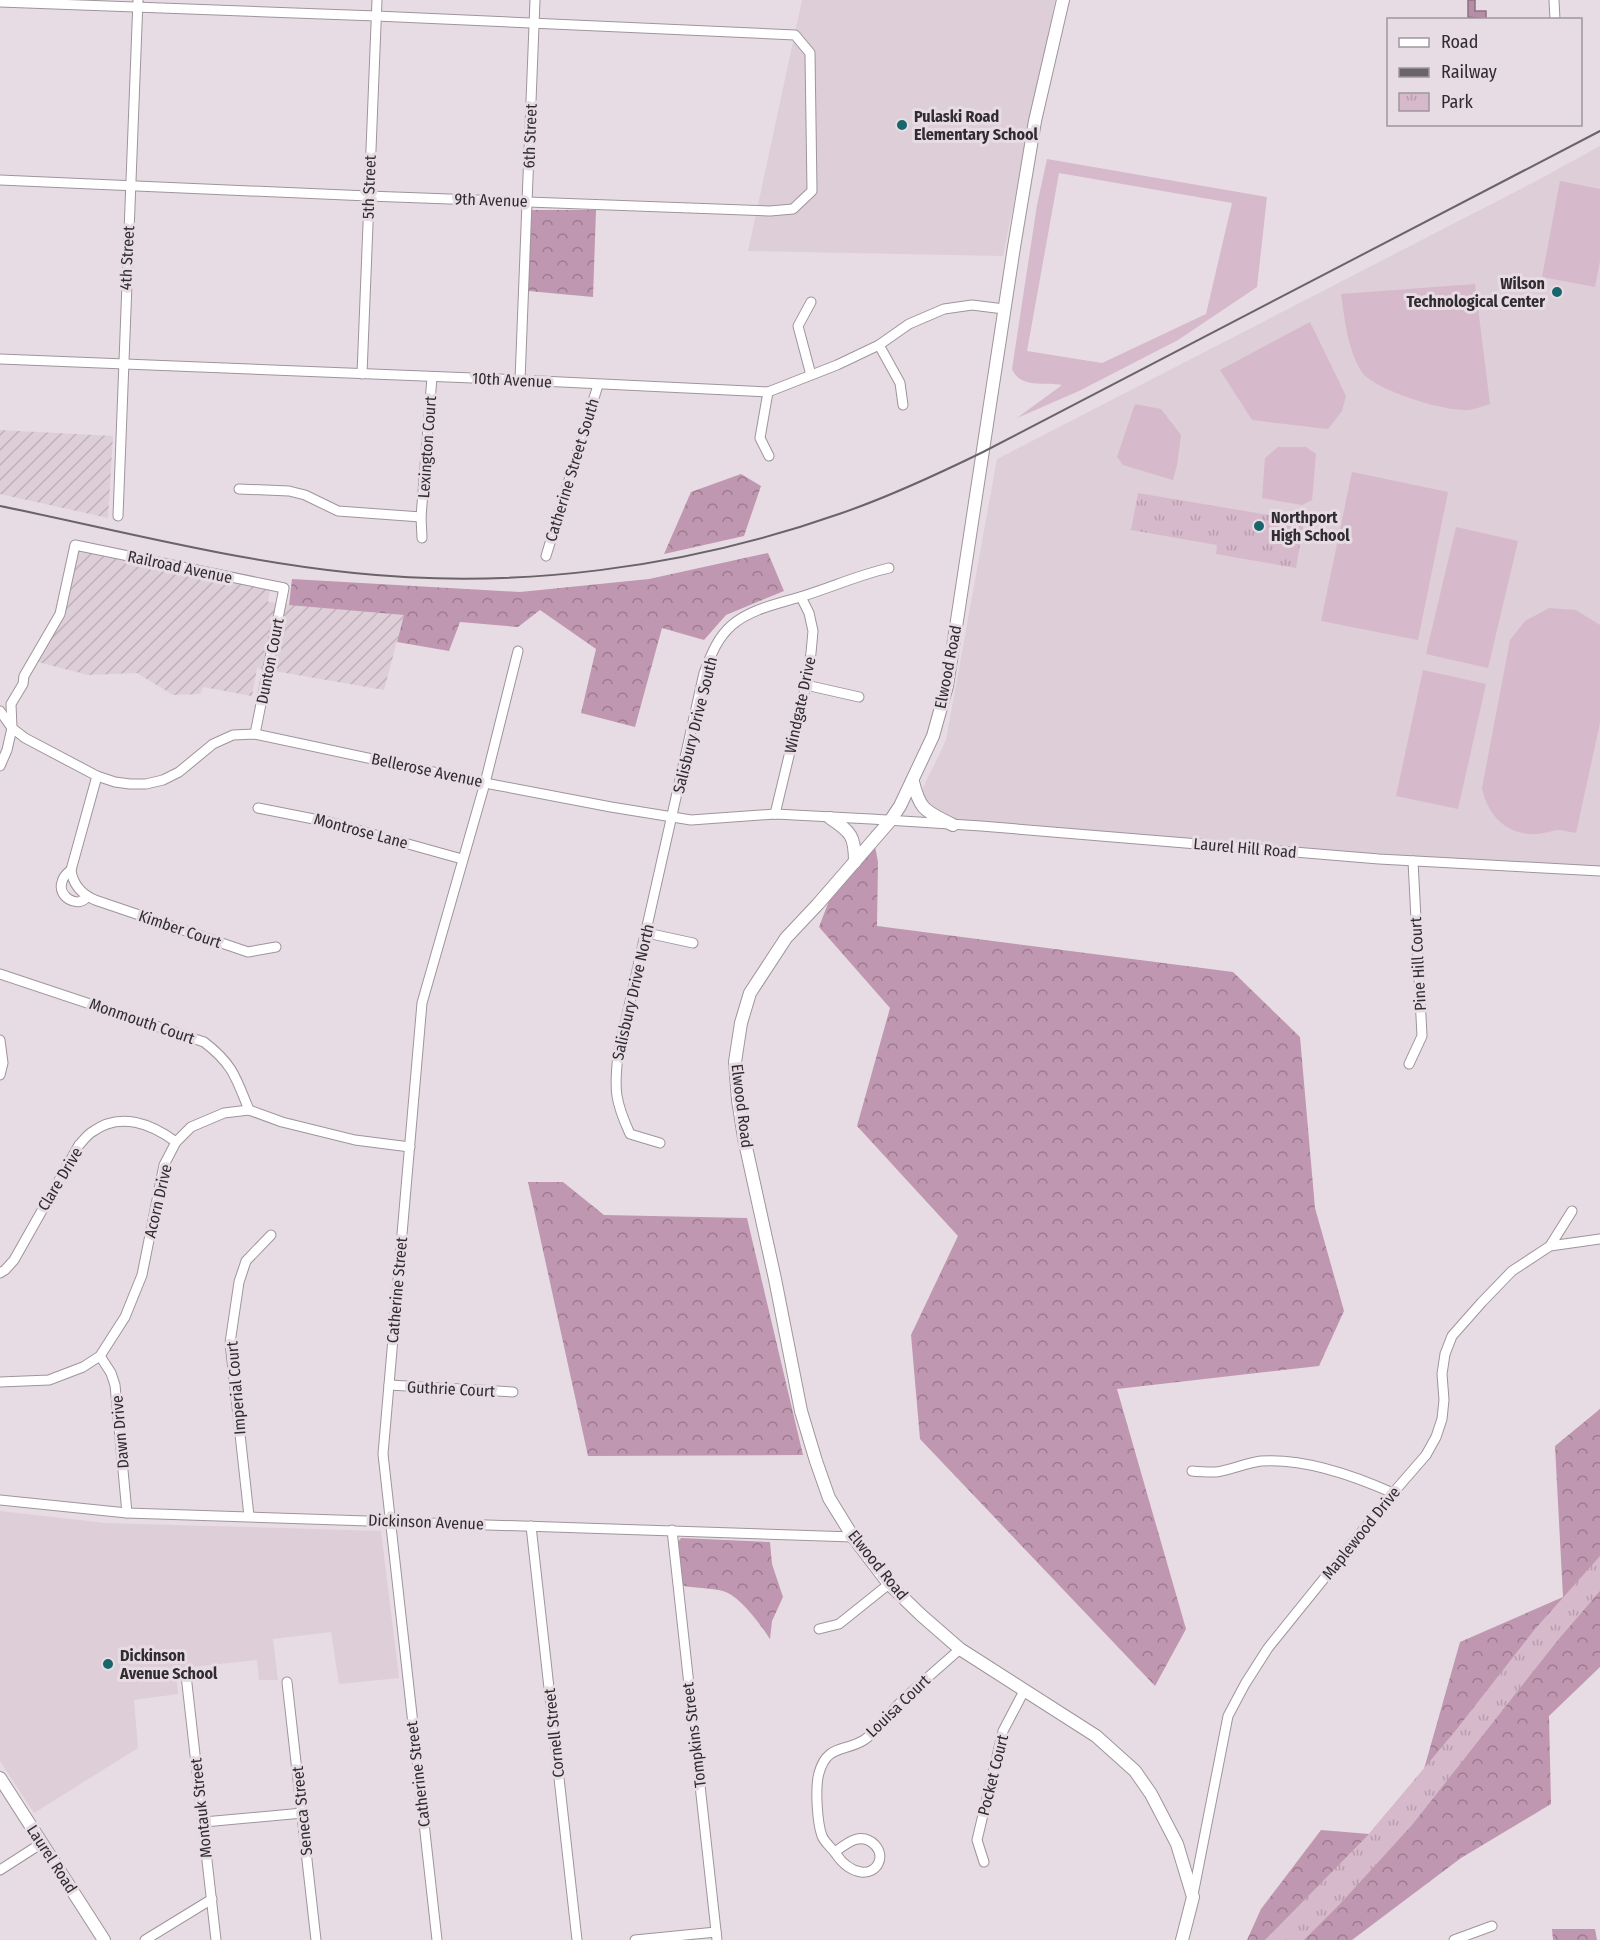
<svg xmlns="http://www.w3.org/2000/svg" width="1600" height="1940" font-family="'Fira Sans Condensed',sans-serif">
<defs>
<pattern id="industrial-furrows" width="10" height="10" patternUnits="userSpaceOnUse" patternTransform="scale(1.5)"><rect width="10" height="10" fill="#deced8"/><path d="M-1 1l2-2M0 10L10 0M9 11l2-2" fill="none" stroke="#bfb1ba"/></pattern>
<pattern id="forest-crowns" width="20" height="18" patternUnits="userSpaceOnUse" patternTransform="scale(1.5)"><rect width="20" height="18" fill="#c097b0"/><path d="M2 6a3 3 0 1 1 6 0M12 15a3 3 0 1 1 6 0" fill="none" stroke="#9c7b90"/></pattern>
<pattern id="park-tufts" width="24" height="20" patternUnits="userSpaceOnUse" patternTransform="scale(1.5)"><rect width="24" height="20" fill="#d6b9cb"/><path d="M3 7l-1-3M5 7V3M7 7l1-3M15 17l-1-3M17 17v-4M19 17l1-3" fill="none" stroke="#b89faf"/></pattern>
</defs>
<rect width="100%" height="100%" fill="#e7dce3"/>
<g fill="#deced8">
<path d="M802,0H1055L1003,256L748,251Z"/>
<path d="M1600,146V868L1371,855L954,822L928,809L919,796L946,740L997,459L1538,180Z"/>
<path d="M0,1511L106,1523L381,1531L399,1678L339,1684L331,1632L273,1639L278,1680H259L257,1660L176,1669L178,1694L134,1700L138,1748L34,1813L0,1761Z"/>
</g>
<g fill="url(#industrial-furrows)">
<path d="M0,430L113,436L108,518L0,494Z"/>
<path d="M79,549L270,590L268,602L404,615L384,690L257,668L252,696L203,687L200,694L173,695L137,673L88,675L38,662L63,616Z"/>
</g>
<g fill="#d6b9cb" fill-rule="evenodd">
<path d="M1047,159L1267,197L1257,287L1178,340L1079,391L1017,418L1062,385C1045,382 1020,389 1012,369L1037,205ZM1059,173L1232,203L1206,314L1102,363L1027,351Z"/>
<path d="M1560,181L1600,189V261L1595,287L1542,277Z"/>
<path d="M1475,284L1490,404C1483,406 1475,409 1468,410C1446,412 1373,390 1361,371C1347,347 1345,321 1341,294Z"/>
<path d="M1310,322L1346,396L1342,411L1328,429L1252,420L1220,370Z"/>
<path d="M1135,404L1161,409L1181,435L1177,465L1173,480L1123,465L1117,457Z"/>
<path d="M1278,447H1306L1316,454L1312,500L1302,505L1262,498L1265,458Z"/>
<path d="M1352,472L1448,492L1418,640L1321,621Z"/>
<path d="M1456,527L1518,541L1488,668L1426,654Z"/>
<path d="M1549,608L1576,610L1600,625V723L1576,833C1570,832 1563,830 1557,830C1551,831 1545,833 1539,834C1508,836 1488,817 1482,788L1510,640L1525,621Z"/>
<path d="M1423,670L1486,684L1458,809L1396,796Z"/>
</g>
<g fill="url(#forest-crowns)">
<path d="M530,210H596L593,297L528,291Z"/>
<path d="M741,474L761,486L744,536L664,554L691,492Z"/>
<path d="M768,553L784,591L726,615L704,640L662,628L635,727L581,713L596,649L540,610L518,627L460,622L449,651L397,642L404,615L289,605L292,579L520,592L649,579Z"/>
<path d="M872,830L878,862L877,926L1233,972L1300,1037L1315,1208L1344,1311L1319,1366L1117,1389L1186,1629L1155,1686L920,1439L911,1335L958,1236L857,1126L890,1008L819,927L840,872L865,851Z"/>
<path d="M528,1182H563L604,1215L747,1218L803,1455L588,1456Z"/>
<path d="M1600,1409V1667L1549,1716L1551,1804L1461,1858L1352,1940H1247L1261,1909L1321,1830L1369,1834L1424,1769L1460,1642L1563,1597L1555,1446Z"/>
<path d="M681,1538L770,1542L772,1564L783,1597L772,1621L770,1639C760,1624 740,1596 723,1591C711,1588 697,1588 684,1586L679,1574L678,1542Z"/>
<path d="M1552,1929H1595L1597,1940H1553Z"/>
</g>
<g fill="url(#park-tufts)">
<path d="M1138,493L1304,521L1296,568L1216,554L1217,545L1131,530Z"/>
<path d="M1600,1556V1591L1558,1640L1412,1825L1340,1904L1304,1940H1265L1369,1834L1456,1730L1535,1629Z"/>
</g>
<path fill="#b68da7" stroke="#8e7083" stroke-width="1.5" d="M1468,0H1475V11H1486V19L1468,17Z"/>
<g fill="none" stroke-linecap="round" stroke-linejoin="round">
<g stroke="#9e959a" stroke-width="11">
<g id="minor">
<path d="M1554,0L1555,20"/>
<path d="M0,2L376,16L795,35L810,53L812,191L793,209L770,211L368,196L0,180"/>
<path d="M879,345L900,383L903,405"/>
<path d="M0,359L520,380L768,392L837,365L879,345L909,324L944,309L972,305L1004,309"/>
<path d="M362,374L377,0"/>
<path d="M811,375L798,326L811,302"/>
<path d="M520,380L535,0"/>
<path d="M768,392L760,438L769,456"/>
<path d="M239,489L289,491L305,495L338,511L421,517"/>
<path d="M118,516L138,0"/>
<path d="M422,538L421,517L432,377"/>
<path d="M546,556L598,385"/>
<path d="M806,685L859,697"/>
<path d="M0,711L12,728L25,738L97,776L115,782L130,784H146L163,780L179,772L213,744L233,735L255,734L485,783L611,807L691,820L775,814L871,819L981,826L1379,859L1600,871"/>
<path d="M0,766L7,750L12,728L11,704L23,684L24,676L60,614L75,545L284,588L255,734"/>
<path d="M97,776L71,870C73,885 81,894 95,900L248,952L276,947"/>
<path d="M258,808L329,822L462,859"/>
<path d="M775,814L806,685L811,653L813,631L809,613L801,597"/>
<path d="M71,870C67,873 63,877 62,882C57,896 77,909 87,897"/>
<path d="M647,933L693,943"/>
<path d="M0,974L204,1042C233,1064 236,1078 249,1110"/>
<path d="M0,1040L3,1063L0,1075"/>
<path d="M1409,1064L1422,1036L1413,861"/>
<path d="M660,1143L630,1134C615,1101 614,1090 618,1055L704,673C711,655 717,638 732,625C751,609 777,604 800,597C830,588 858,575 889,568"/>
<path d="M1550,1246L1572,1211"/>
<path d="M0,1273L5,1270L14,1260L79,1145C83,1141 87,1135 92,1132C120,1111 152,1124 176,1142"/>
<path d="M100,1356L111,1373L115,1385L127,1513"/>
<path d="M0,1382L49,1380L83,1367L100,1356L125,1317L142,1275L164,1165L176,1142L191,1127L224,1113L249,1110L282,1122L355,1140L410,1147"/>
<path d="M389,1385L513,1392"/>
<path d="M1192,1471C1200,1472 1208,1472 1216,1472C1231,1470 1246,1463 1261,1461C1303,1458 1355,1476 1393,1493"/>
<path d="M0,1500L127,1513L853,1537"/>
<path d="M249,1516L230,1343L239,1282L246,1261L271,1235"/>
<path d="M531,1526L577,1940"/>
<path d="M672,1530L717,1940"/>
<path d="M819,1629L839,1624L889,1584"/>
<path d="M186,1675L216,1940"/>
<path d="M287,1682L316,1940"/>
<path d="M204,1822L303,1813"/>
<path d="M835,1852C847,1843 861,1831 875,1845C886,1857 877,1874 861,1872C849,1870 842,1863 836,1854C832,1848 825,1843 822,1836C817,1822 815,1787 819,1773C827,1744 845,1752 864,1740C878,1731 887,1716 899,1704C918,1685 940,1667 960,1649"/>
<path d="M984,1862L977,1840L1003,1731L1024,1691"/>
<path d="M0,1870L42,1843"/>
<path d="M1193,1895L1228,1716L1245,1684L1268,1648L1393,1493L1426,1455L1436,1437L1442,1419L1444,1400L1442,1374L1445,1354L1452,1336L1482,1302L1512,1271L1550,1246L1600,1239"/>
<path d="M145,1940L212,1899"/>
<path d="M437,1940L383,1454L422,1003L485,783L518,651"/>
<path d="M635,1940L716,1932"/>
<path d="M1454,1940L1492,1926"/>
</g>
</g>
<g stroke="#9e959a" stroke-width="14">
<g id="major">
<path d="M1063,0L1035,121L1014,247L947,686L933,736L900,806L890,821L818,904L786,938L750,993L741,1023L735,1062L738,1100L744,1138L775,1279L801,1411L816,1461L829,1498L853,1537L889,1584L921,1615L960,1649L1096,1736L1135,1771L1151,1794L1177,1844L1193,1897L1182,1940"/>
<path d="M913,782C921,813 927,811 953,825"/>
<path d="M830,818C851,832 855,836 855,862"/>
<path d="M0,1778L104,1940"/>
</g>
</g>
<use href="#minor" stroke="#fff" stroke-width="9"/>
<use href="#major" stroke="#fff" stroke-width="12"/>
<path stroke="#6a6368" stroke-width="2" d="M0,506C117,530 235,561 354,573C517,590 685,568 839,514C889,497 936,475 983,452L1600,131"/>
</g>
<g fill="#18666b" stroke="#e7dce3" stroke-width="2">
<circle cx="902" cy="125" r="6"/>
<circle cx="1557" cy="292" r="6"/>
<circle cx="1259" cy="526" r="6"/>
<circle cx="108" cy="1664" r="6"/>
</g>
<g text-anchor="middle" dominant-baseline="central" stroke-width="6" stroke-linejoin="round" paint-order="stroke">
<g font-size="16" font-weight="bold" fill="#302c2f" stroke="#e7dce3" text-anchor="start">
<text x="914" y="116">Pulaski Road<tspan x="914" dy="18">Elementary School</tspan></text>
<text x="1545" y="283" text-anchor="end">Wilson<tspan x="1545" dy="18">Technological Center</tspan></text>
<text x="1271" y="517">Northport<tspan x="1271" dy="18">High School</tspan></text>
<text x="120" y="1655">Dickinson<tspan x="120" dy="18">Avenue School</tspan></text>
</g>
<g font-size="16" fill="#302c2f" stroke="#e7dce3">
<text transform="translate(530 136) rotate(-88)">6th Street</text>
<text transform="translate(369 187) rotate(-88)">5th Street</text>
<text transform="translate(491 200) rotate(2)">9th Avenue</text>
<text transform="translate(127 258) rotate(-87)">4th Street</text>
<text transform="translate(512 380) rotate(3)">10th Avenue</text>
<text transform="translate(427 447) rotate(-86)">Lexington Court</text>
<text transform="translate(572 470) rotate(-73)">Catherine Street South</text>
<text transform="translate(180 567) rotate(12)">Railroad Avenue</text>
<text transform="translate(270 661) rotate(-79)">Dunton Court</text>
<text transform="translate(948 667) rotate(-79)">Elwood Road</text>
<text transform="translate(800 705) rotate(-78)">Windgate Drive</text>
<text transform="translate(695 725) rotate(-76)">Salisbury Drive South</text>
<text transform="translate(427 770) rotate(12)">Bellerose Avenue</text>
<text transform="translate(361 831) rotate(15)">Montrose Lane</text>
<text transform="translate(1245 848) rotate(5)">Laurel Hill Road</text>
<text transform="translate(180 929) rotate(19)">Kimber Court</text>
<text transform="translate(1418 964) rotate(-93)">Pine Hill Court</text>
<text transform="translate(633 992) rotate(-77)">Salisbury Drive North</text>
<text transform="translate(142 1021) rotate(19)">Monmouth Court</text>
<text transform="translate(742 1106) rotate(83)">Elwood Road</text>
<text transform="translate(60 1179) rotate(-59)">Clare Drive</text>
<text transform="translate(158 1201) rotate(-77)">Acorn Drive</text>
<text transform="translate(397 1290) rotate(-85)">Catherine Street</text>
<text transform="translate(236 1388) rotate(-95)">Imperial Court</text>
<text transform="translate(451 1389) rotate(3)">Guthrie Court</text>
<text transform="translate(120 1432) rotate(-95)">Dawn Drive</text>
<text transform="translate(426 1522) rotate(2)">Dickinson Avenue</text>
<text transform="translate(1361 1533) rotate(-51)">Maplewood Drive</text>
<text transform="translate(878 1565) rotate(51)">Elwood Road</text>
<text transform="translate(898 1706) rotate(-44)">Louisa Court</text>
<text transform="translate(554 1733) rotate(-96)">Cornell Street</text>
<text transform="translate(694 1735) rotate(-97)">Tompkins Street</text>
<text transform="translate(418 1774) rotate(-97)">Catherine Street</text>
<text transform="translate(993 1775) rotate(-76)">Pocket Court</text>
<text transform="translate(201 1808) rotate(-96)">Montauk Street</text>
<text transform="translate(302 1811) rotate(-96)">Seneca Street</text>
<text transform="translate(52 1859) rotate(57)">Laurel Road</text>
</g>
</g>
<rect x="1387" y="18" width="195" height="108" fill="#e7dce3" stroke="#9e969b" stroke-width="1.5"/>
<rect x="1399" y="38" width="30" height="9" fill="#ffffff" stroke="#9e969b" stroke-width="1.5"/>
<text x="1441" y="48" font-size="18" fill="#302c2f">Road</text>
<rect x="1399" y="68" width="30" height="9" fill="#6a6368" stroke="#9e969b" stroke-width="1.5"/>
<text x="1441" y="78" font-size="18" fill="#302c2f">Railway</text>
<rect x="1399" y="93" width="30" height="18" fill="url(#park-tufts)" stroke="#9e969b" stroke-width="1.5"/>
<text x="1441" y="108" font-size="18" fill="#302c2f">Park</text>
</svg>
